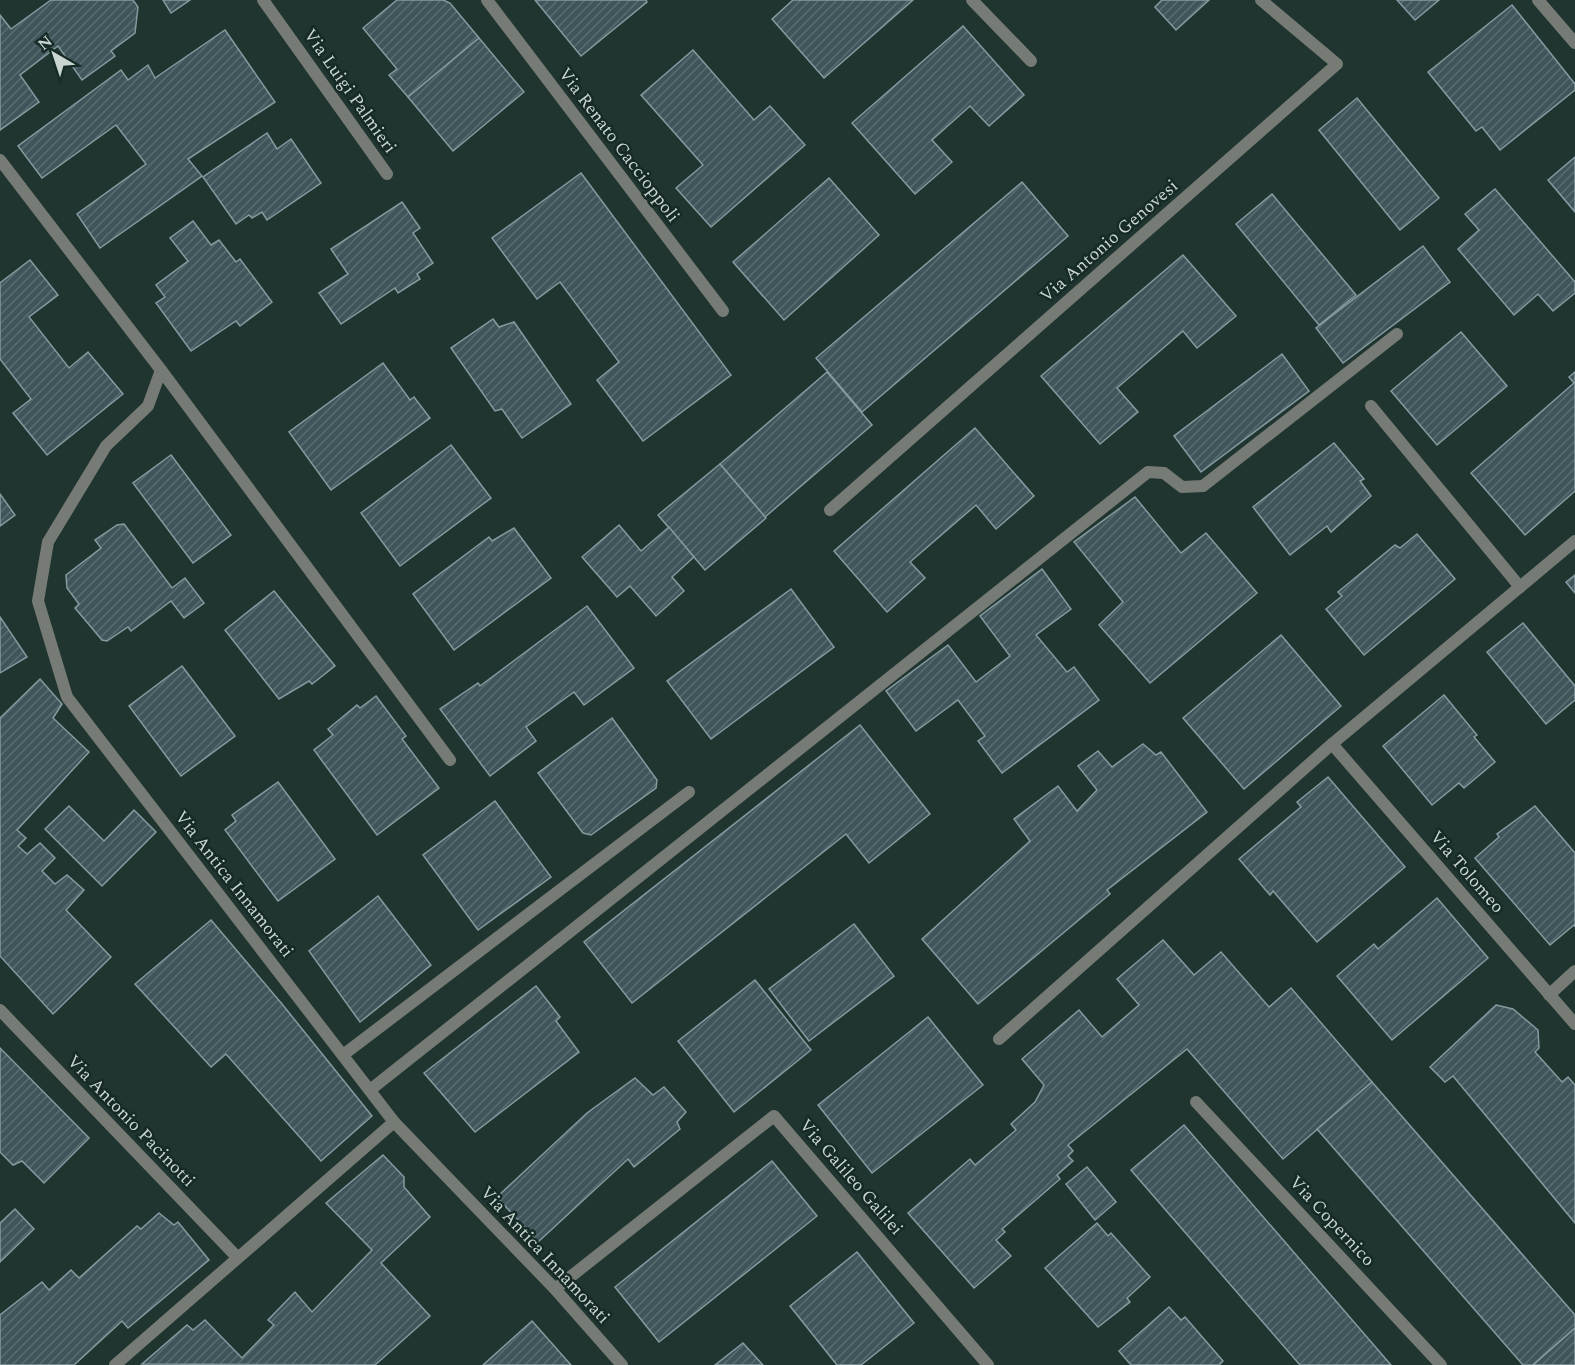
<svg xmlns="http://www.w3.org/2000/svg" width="1575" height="1365" font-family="Spectral,serif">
<defs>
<pattern id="building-hatch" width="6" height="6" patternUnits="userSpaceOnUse" patternTransform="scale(1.5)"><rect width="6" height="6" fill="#3f555a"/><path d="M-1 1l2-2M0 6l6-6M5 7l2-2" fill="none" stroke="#596d71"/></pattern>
</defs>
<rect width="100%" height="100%" fill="#203430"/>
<g fill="url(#building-hatch)" stroke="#849ba0" stroke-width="1.5">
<path d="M51,0H133L138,7L135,33L111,51L115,56L82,80L58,46L20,75L39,102L0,130V15L11,29Z"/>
<path d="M163,0H190L171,13Z"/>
<path d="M397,0H443L450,3L479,38L408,97L389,75L397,69L363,28Z"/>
<path d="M535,0H646L647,2L581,56Z"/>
<path d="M793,0H913L824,78L772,19Z"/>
<path d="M1162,0H1209L1176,30L1155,7Z"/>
<path d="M1397,0H1439L1415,20Z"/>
<path d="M1512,5L1575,84V90L1500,150L1482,127L1476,131L1428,72Z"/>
<path d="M963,26L1024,95L989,126L970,106L932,140L952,162L915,194L852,123Z"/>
<path d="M225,30L275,102L188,159L202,176L100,248L77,214L146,164L116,125L42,178L18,146L121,70L128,80L148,65L155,78Z"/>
<path d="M479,38L524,92L453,151L408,97Z"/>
<path d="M693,50L754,120L770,106L805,145L711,227L676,188L703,165L641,95Z"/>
<path d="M1357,98L1439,198L1400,230L1319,130Z"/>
<path d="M267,133L277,149L291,139L321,183L267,220L262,212L252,218L249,215L236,224L203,177Z"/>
<path d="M1575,157V212L1548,180Z"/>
<path d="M581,173L731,375L643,441L597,380L619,362L560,282L537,299L492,238Z"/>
<path d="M829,178L879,235L784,320L733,262Z"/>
<path d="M1022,182L1068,236L862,412L816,358Z"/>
<path d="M1495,189L1575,282V293L1553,311L1538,294L1514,315L1458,249L1479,230L1465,214Z"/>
<path d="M1272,194L1356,295L1319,325L1236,224Z"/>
<path d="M402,202L420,228L413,233L433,263L417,274L420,279L398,293L395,288L341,324L319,293L348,274L331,249Z"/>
<path d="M193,221L211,245L219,240L236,262L240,259L272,302L240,326L236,321L191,351L156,303L165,297L156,285L188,261L170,238Z"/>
<path d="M1423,246L1450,282L1343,363L1316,328Z"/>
<path d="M1183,255L1236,316L1197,348L1183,331L1117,388L1138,412L1100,444L1041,376Z"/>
<path d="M30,260L58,295L29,317L69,368L88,352L123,394L47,455L13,413L31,399L0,359V283Z"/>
<path d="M493,319L499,327L514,322L571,404L522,438L502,409L495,411L451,348Z"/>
<path d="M1461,332L1507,386L1437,445L1391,391Z"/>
<path d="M1282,354L1309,391L1201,472L1174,436Z"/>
<path d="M383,363L410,400L414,397L430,418L331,490L289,432Z"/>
<path d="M827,372L872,425L765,517L720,464Z"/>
<path d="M1575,372V491L1525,535L1471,473L1574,383L1569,377Z"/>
<path d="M975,428L1034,496L996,529L976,505L910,562L925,578L887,612L834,551Z"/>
<path d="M1334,443L1364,479L1360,481L1371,496L1331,532L1327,526L1290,555L1253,507Z"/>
<path d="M451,445L491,498L400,566L361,513Z"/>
<path d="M171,455L231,535L193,563L133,483Z"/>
<path d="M720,464L766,518L705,570L658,515Z"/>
<path d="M0,494L15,515L0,526Z"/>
<path d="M1135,497L1181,553L1206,533L1257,593L1150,683L1099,625L1123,602L1074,542Z"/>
<path d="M124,524L172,588L185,578L204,603L184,618L171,601L131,631L128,627L107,641L102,640L75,608L79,604L67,588L66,575L101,548L95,540L117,525Z"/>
<path d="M619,525L641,551L669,527L694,557L672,577L684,591L656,616L630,586L617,597L582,557Z"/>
<path d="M514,528L551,578L454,650L413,594L489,537L492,541Z"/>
<path d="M1417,534L1455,579L1364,655L1326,609L1342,596L1338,592L1395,545L1400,548Z"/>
<path d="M1042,569L1071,609L1036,635L1067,672L1074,667L1099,700L1002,773L978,741L985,736L958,700L916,731L886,691L948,645L976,682L1010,656L980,616Z"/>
<path d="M1575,575V593L1566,582Z"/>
<path d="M791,589L834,647L711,739L667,681Z"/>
<path d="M274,591L335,666L312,684L309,681L279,699L225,630Z"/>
<path d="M587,606L634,668L584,705L574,692L526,727L536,741L490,776L440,709L478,683L480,686Z"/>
<path d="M0,617L27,657L0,673Z"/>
<path d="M1523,623L1575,686V700L1546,724L1487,652Z"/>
<path d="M1281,635L1341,706L1244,789L1183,718Z"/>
<path d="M182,666L235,736L181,776L129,706Z"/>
<path d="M40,679L62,704L53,718L89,752L17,830L26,838L18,846L27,854L40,843L55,858L42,871L55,884L67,875L84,890L66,910L111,957L53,1014L0,956V718Z"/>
<path d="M1444,695L1477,735L1474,737L1495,762L1464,788L1459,783L1432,805L1383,746Z"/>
<path d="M376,696L406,736L402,739L439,788L377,835L314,750L333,735L328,729L357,705L360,708Z"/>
<path d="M612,718L657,780L656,788L591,835L583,833L538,773Z"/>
<path d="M860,725L930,814L869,863L846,834L632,1003L584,942Z"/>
<path d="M1143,744L1156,755L1161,752L1207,812L1107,890L1110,894L978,1004L922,939L1030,841L1014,819L1058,786L1077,811L1097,790L1078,766L1098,751L1112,767Z"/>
<path d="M1328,777L1405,867L1317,942L1273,891L1270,895L1239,859L1301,807L1297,802Z"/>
<path d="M278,782L335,859L278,901L225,830L236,821L232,815Z"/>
<path d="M495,801L551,877L478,930L423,855Z"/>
<path d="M69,806L104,841L134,810L156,832L102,886L45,829Z"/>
<path d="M1535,806L1575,853V927L1574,925L1550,945L1475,858L1499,837L1497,834Z"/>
<path d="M378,896L431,965L360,1022L309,951Z"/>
<path d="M1437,898L1488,958L1392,1040L1337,976L1374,944L1378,949Z"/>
<path d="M211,920L282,1004L372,1116L321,1161L226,1054L211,1067L135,984Z"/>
<path d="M854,924L894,976L809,1041L769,989Z"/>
<path d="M1163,940L1194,975L1221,952L1269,1007L1291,988L1372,1082L1283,1159L1187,1049L1068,1145L1073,1151L1068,1156L1073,1161L1057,1175L1060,1179L1002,1229L1005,1232L996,1240L1011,1256L974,1288L908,1213L970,1159L975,1165L1016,1130L1011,1124L1035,1102L1044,1085L1022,1059L1079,1010L1102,1037L1139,1005L1117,979Z"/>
<path d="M755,980L811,1050L734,1112L678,1041Z"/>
<path d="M536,986L560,1017L556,1021L579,1052L475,1132L424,1073Z"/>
<path d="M1496,1005L1513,1009L1538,1030L1539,1048L1535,1052L1562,1082L1568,1077L1575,1085V1223L1453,1076L1445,1082L1430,1067Z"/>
<path d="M928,1017L983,1085L872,1173L818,1105Z"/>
<path d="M0,1048L89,1138L44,1183L22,1161L13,1165L0,1152Z"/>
<path d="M635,1078L653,1095L664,1087L686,1112L677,1122L680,1129L634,1167L628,1159L538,1242L497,1197L587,1113Z"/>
<path d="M1372,1082L1575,1315V1328L1533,1365H1523L1317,1129Z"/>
<path d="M1184,1125L1391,1365H1300L1131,1170Z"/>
<path d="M383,1155L404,1177V1187L430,1217L381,1263L430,1316L375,1365L142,1364L187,1325L193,1330L205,1320L242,1358L274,1325L268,1320L295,1292L312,1312L372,1250L326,1203Z"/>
<path d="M772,1161L817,1216L659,1342L615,1287Z"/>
<path d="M1087,1167L1116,1202L1095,1220L1066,1184Z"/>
<path d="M15,1209L34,1229L0,1262V1223Z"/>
<path d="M159,1213L174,1225L178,1222L209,1260L128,1328L122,1321L74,1365H0V1315L42,1282L49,1290L71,1270L79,1278L137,1226L141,1229Z"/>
<path d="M1097,1223L1108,1236L1111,1233L1150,1277L1127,1298L1130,1302L1098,1327L1045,1268Z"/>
<path d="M857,1252L914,1323L861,1365H837L790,1306Z"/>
<path d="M1169,1307L1181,1320L1185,1317L1223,1361L1219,1365H1131L1119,1351Z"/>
<path d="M532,1321L571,1365H483Z"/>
<path d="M1575,1328V1365H1533Z"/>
<path d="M743,1343L763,1365H715Z"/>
</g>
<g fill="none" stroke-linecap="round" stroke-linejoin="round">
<path stroke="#767c75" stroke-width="12" d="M557,942L1148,472L1164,473L1182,487L1203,486L1397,334"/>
<g stroke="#767c75" stroke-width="12">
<path d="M263,0L387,174"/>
<path d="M487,0L723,311"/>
<path d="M972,0L1031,61"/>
<path d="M1538,0L1575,43"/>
<path d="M0,160L161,370L450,760"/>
<path d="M161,370L148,406L106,446L48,542L38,601L67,697L394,1122L555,1289L622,1365"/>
<path d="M1371,406L1520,587"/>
<path d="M830,510L1337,64L1261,0"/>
<path d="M1332,744L1575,1024"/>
<path d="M1549,995L1575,971"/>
<path d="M0,1010L237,1257"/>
<path d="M999,1039L1332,744L1575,541"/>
<path d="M343,1055L689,792"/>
<path d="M370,1090L557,942"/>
<path d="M1196,1102L1441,1365"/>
<path d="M555,1289L774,1116L988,1365"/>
<path d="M115,1365L394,1122"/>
</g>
</g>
<g text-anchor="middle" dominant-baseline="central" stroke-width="5" stroke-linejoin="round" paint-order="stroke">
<g font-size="18" fill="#c9d5d1" stroke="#162a26">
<text transform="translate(350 91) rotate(55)">Via Luigi Palmieri</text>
<text transform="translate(619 145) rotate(53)">Via Renato Caccioppoli</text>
<text transform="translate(1109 241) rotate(-41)">Via Antonio Genovesi</text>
<text transform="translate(1467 872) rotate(49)">Via Tolomeo</text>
<text transform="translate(234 884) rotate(52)">Via Antica Innamorati</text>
<text transform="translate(131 1121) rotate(46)">Via Antonio Pacinotti</text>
<text transform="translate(851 1177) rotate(49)">Via Galileo Galilei</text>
<text transform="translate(1332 1221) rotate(47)">Via Copernico</text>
<text transform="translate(545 1255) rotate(47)">Via Antica Innamorati</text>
</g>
</g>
<g transform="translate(54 54) rotate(321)" stroke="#162a26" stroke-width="4.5" paint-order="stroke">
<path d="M0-4.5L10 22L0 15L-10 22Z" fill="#c9d5d1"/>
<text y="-9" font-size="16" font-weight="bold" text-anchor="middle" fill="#c9d5d1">N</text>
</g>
</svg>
